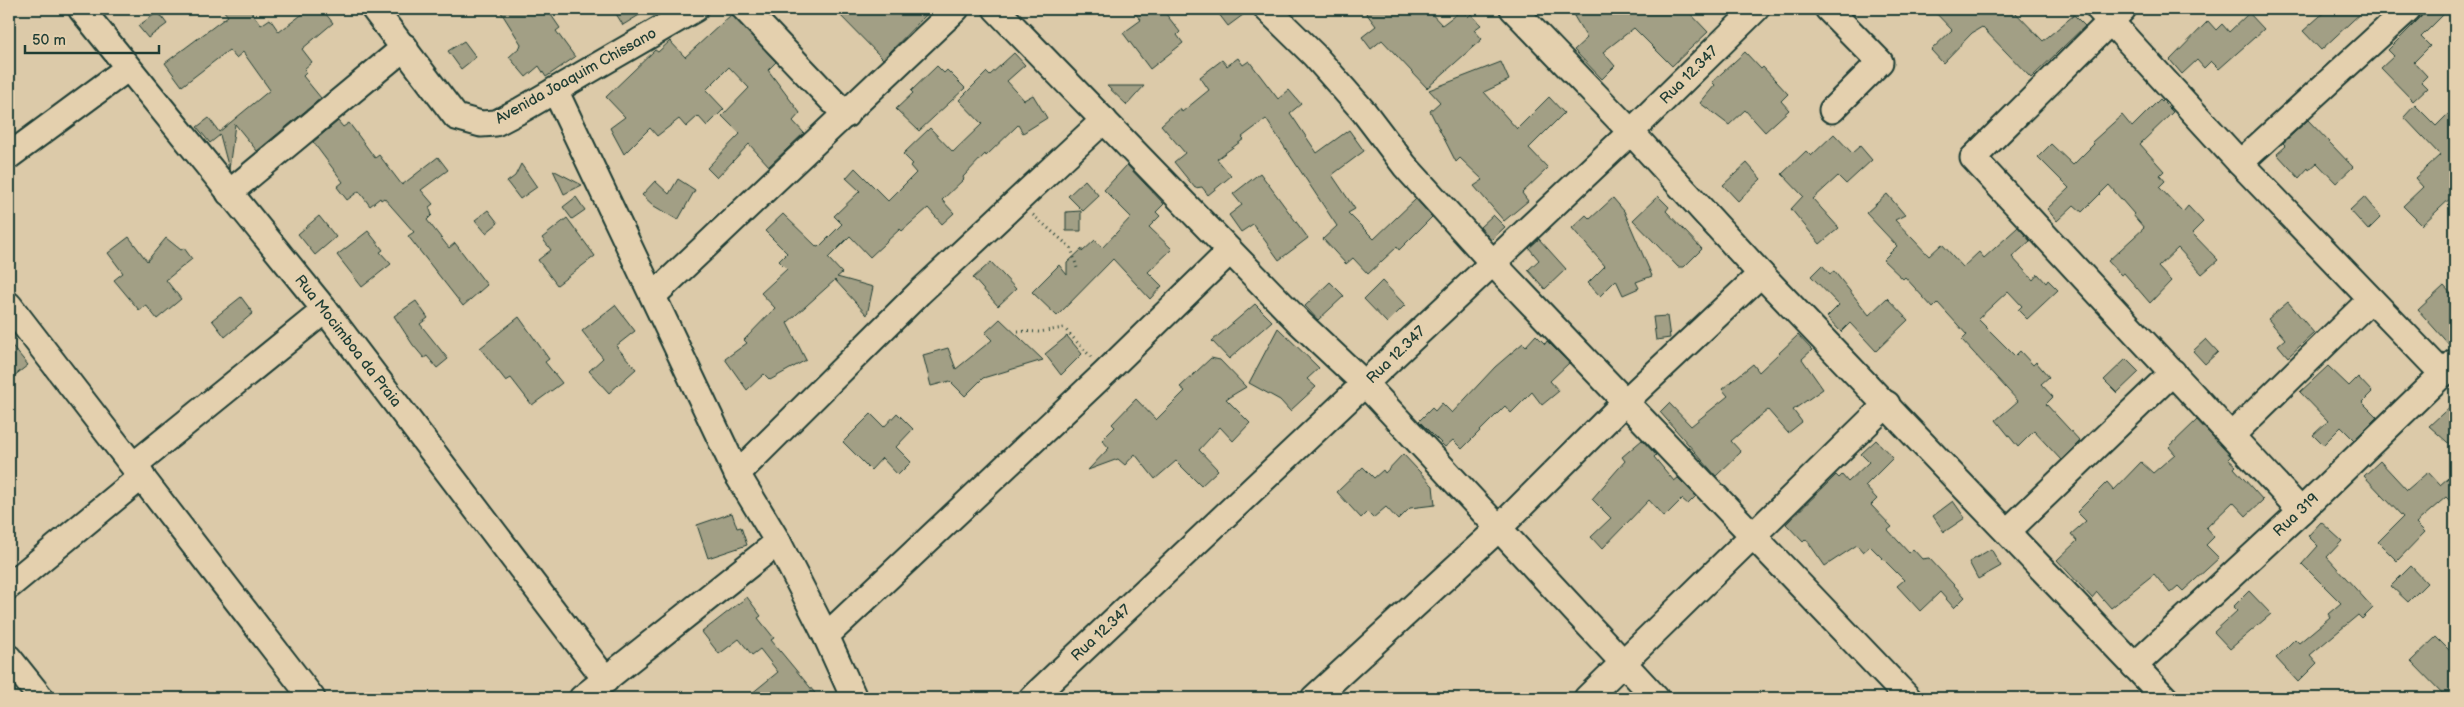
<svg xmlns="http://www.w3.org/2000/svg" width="2464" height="707" font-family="'Balsamiq Sans',sans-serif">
<rect width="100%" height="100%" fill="#dccaa9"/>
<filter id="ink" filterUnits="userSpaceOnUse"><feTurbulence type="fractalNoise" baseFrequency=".02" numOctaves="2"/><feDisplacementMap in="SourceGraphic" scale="10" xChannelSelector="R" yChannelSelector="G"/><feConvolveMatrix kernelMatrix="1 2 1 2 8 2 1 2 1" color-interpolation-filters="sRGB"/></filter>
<g filter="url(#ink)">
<g fill="#a29f85" stroke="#1f3d34">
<path d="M222,9H249L261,25L270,19L279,32L309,9H322L333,23L302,49L312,62L304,69L307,72L303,76L321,98L257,151L235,124L229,169L220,135L210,143L197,127L209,118L219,132L270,90L243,52L236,58L229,50L182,86L165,63L228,16Z"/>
<path d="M499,9H547L560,28L556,31L575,57L546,77L539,66L526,77L509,57L520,47L521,44Z"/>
<path d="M613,9H649L623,25Z"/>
<path d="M834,9H932L883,59Z"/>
<path d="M1131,9H1162L1180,32L1177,35L1183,43L1150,69L1123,33L1141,20Z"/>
<path d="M1215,9H1251L1228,26Z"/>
<path d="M1363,9H1427L1442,25L1462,10L1468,17L1471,14L1481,25L1474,30L1482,39L1427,88L1382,40L1371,49L1362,37L1376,26Z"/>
<path d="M1586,9H1686L1708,32L1672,66L1634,28L1603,52L1615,66L1602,79L1574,50L1587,38L1574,16Z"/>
<path d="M1932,9H2012L2043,41L2074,15L2085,26L2031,78L1982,27L1972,33L1943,63L1931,50L1952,30Z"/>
<path d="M2328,9H2365L2321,50L2303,31Z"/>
<path d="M2429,9H2449L2421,37L2430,46L2414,62L2427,76L2421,82L2427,88L2413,101L2381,68L2394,56L2388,50Z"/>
<path d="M158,12L167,24L148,38L138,26Z"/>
<path d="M2249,13L2264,29L2219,69L2211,61L2204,68L2197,60L2182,74L2170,60L2208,21L2216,30L2222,24L2229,32Z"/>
<path d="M732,14L776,62L768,70L800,113L793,121L804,133L769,166L749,144L717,178L707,168L740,134L722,116L749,88L729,67L706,90L724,109L707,126L698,116L686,127L679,119L657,136L650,128L624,154L610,128L625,117L606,97L655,50L658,52L670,41L685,57Z"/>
<path d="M464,41L476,57L461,69L448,51Z"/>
<path d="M1745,52L1761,69L1763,67L1788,94L1781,101L1789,110L1765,132L1745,110L1729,125L1700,103L1715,85L1712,82Z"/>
<path d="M1014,53L1025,65L1007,81L1024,100L1033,95L1047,118L1023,133L1018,125L986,156L985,154L963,177L964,179L942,200L954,213L942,224L928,208L902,231L900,229L870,257L850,236L828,258L842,273L837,277L873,287L867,315L835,280L787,323L806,360L770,380L764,374L747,390L725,359L747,343L744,340L775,308L761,293L787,269L779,261L787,253L765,231L783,214L817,247L820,246L842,224L834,216L860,191L846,178L855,168L888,201L916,173L910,166L913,164L903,154L930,128L953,152L982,124L959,100L987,72L990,75Z"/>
<path d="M1238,58L1243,65L1249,61L1278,99L1289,90L1301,104L1290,113L1317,153L1349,130L1364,151L1332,175L1355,209L1348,213L1374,239L1416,199L1432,217L1399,250L1397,247L1368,274L1353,258L1346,264L1323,239L1337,226L1266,119L1242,137L1244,139L1217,159L1231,176L1208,195L1202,187L1195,188L1174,162L1185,153L1161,125L1180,108L1182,112L1209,90L1200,77L1222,60L1227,66Z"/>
<path d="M1501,62L1509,80L1484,92L1517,129L1549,97L1564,113L1529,148L1548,168L1522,193L1528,201L1504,221L1474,186L1483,180L1460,158L1456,162L1430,111L1440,102L1429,90Z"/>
<path d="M937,66L944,73L947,70L965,88L919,131L896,109L913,93L911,91Z"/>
<path d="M1107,86H1144L1127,105Z"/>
<path d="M2160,99L2173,112L2140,144L2164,171L2160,175L2165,181L2159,187L2183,212L2188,206L2203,222L2192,233L2218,260L2202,274L2178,248L2158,267L2171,281L2150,303L2124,273L2121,275L2108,261L2144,228L2133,215L2134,214L2109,185L2082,212L2074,205L2057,221L2047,209L2069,188L2038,157L2051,144L2073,165L2094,144L2092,142L2122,115L2132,127Z"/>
<path d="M2415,105L2436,126L2447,115L2455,123V194L2422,225L2403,206L2423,187L2415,178L2440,155L2404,117Z"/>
<path d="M2308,120L2353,167L2336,183L2317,163L2309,170L2308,168L2299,178L2277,154L2286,146L2283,143Z"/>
<path d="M338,121L343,127L349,123L375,158L379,155L402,185L438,157L448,170L421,190L433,204L429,207L432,215L427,220L449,248L455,243L487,285L463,306L408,236L414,232L384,198L381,200L380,198L370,206L359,191L347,200L337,187L343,182L313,142Z"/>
<path d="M1834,134L1852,153L1860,146L1872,160L1846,184L1838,176L1813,199L1839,228L1820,244L1791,209L1803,196L1782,174L1806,151L1811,156Z"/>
<path d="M1747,163L1761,179L1738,201L1723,185Z"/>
<path d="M521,164L537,187L520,199L507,182L515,176Z"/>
<path d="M1127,165L1164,204L1156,212L1160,216L1149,227L1172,249L1148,272L1162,286L1150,299L1113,259L1057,316L1032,292L1059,265L1067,275V263L1082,249V252L1095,240L1102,248L1131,217L1104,190Z"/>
<path d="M553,170L582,185L564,194Z"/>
<path d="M1260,173L1308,238L1279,260L1253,224L1241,232L1229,215L1242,205L1233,194Z"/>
<path d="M678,179L695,190L678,220L654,206L642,195L655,181L669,194Z"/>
<path d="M1085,180L1099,196L1083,211L1068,196Z"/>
<path d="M1887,194L1905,215L1895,220L1929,256L1942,244L1963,267L1979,252L1984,258L2018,227L2030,241L2012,257L2033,280L2038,274L2046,283L2048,280L2058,290L2027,319L2018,310L2022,306L2008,291L1978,319L2015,356L2020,351L2033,365L2036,362L2049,377L2041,384L2053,397L2046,404L2080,441L2061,460L2034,431L2018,447L1996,420L2018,401L1962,340L1967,335L1938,303L1933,308L1905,277L1903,279L1883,260L1897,246L1866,213Z"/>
<path d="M1658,196L1669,207L1666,211L1702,249L1684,267H1678L1633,220Z"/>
<path d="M576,197L585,210L572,219L563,207Z"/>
<path d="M2364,197L2381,217L2368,230L2350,210Z"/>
<path d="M1613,198L1624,211L1652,276L1636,282L1639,288L1623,295L1616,280L1600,296L1588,283L1605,266L1572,228L1586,215L1590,219Z"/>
<path d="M488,210L498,223L486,233L475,220Z"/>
<path d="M1081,211V231H1066V212Z"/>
<path d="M1493,215L1505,227L1491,240L1480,227Z"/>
<path d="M319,216L336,237L315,255L298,234Z"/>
<path d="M567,218L595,256L557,285L538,260L551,250L542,238Z"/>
<path d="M368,231L383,250L380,252L391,264L362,287L337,255Z"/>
<path d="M129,237L147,261L166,238L181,250L184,248L192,259L166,280L181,299L157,319L146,305L139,310L114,280L123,273L108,253Z"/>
<path d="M1539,239L1566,269L1545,289L1528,270L1539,260L1529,248Z"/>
<path d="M991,262L1016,289L998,306L973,278Z"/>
<path d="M1822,265L1830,274L1834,271L1869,315L1887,298L1908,320L1876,351L1850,323L1841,332L1827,317L1839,305L1811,276Z"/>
<path d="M1382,281L1405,305L1387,323L1364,299Z"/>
<path d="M1330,282L1344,296L1318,320L1305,306Z"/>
<path d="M2444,286L2455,298V348H2452L2418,310Z"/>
<path d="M241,297L253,313L225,337L212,320Z"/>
<path d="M416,301L428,318L420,324L448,359L437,368L427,356L424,358L413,345L394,316Z"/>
<path d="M2288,302L2314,333L2288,357L2278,345L2285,339L2268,319Z"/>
<path d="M1255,304L1272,321L1229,359L1212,341Z"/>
<path d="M615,305L635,331L616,346L636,369L609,393L589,371L603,358L582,331Z"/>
<path d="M1667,316L1670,338L1656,340L1653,317Z"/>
<path d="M519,317L549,359L545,362L562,383L532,405L511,378L506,381L480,348Z"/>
<path d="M1000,319L1043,360L983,378L965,396L950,381L931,386L923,355L948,348L956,369L992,340L985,333Z"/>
<path d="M1278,328L1319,368L1307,379L1316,387L1290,411L1280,400L1249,383Z"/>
<path d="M1536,335L1545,344L1547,341L1569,363L1550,381L1559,391L1542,405L1532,392L1511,413L1505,406L1462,449L1453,440L1445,447L1419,421L1432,408L1435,411L1442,403L1452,413L1495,367L1523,343L1526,346Z"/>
<path d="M1798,335L1812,350L1802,359L1823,389L1793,410L1802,422L1788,433L1768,410L1754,421L1731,441L1741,452L1716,476L1660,412L1669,403L1691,426L1728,396L1722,389L1753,364L1759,372Z"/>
<path d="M1067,336L1082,354L1061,375L1045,354Z"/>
<path d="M2206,339L2218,352L2205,364L2193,351Z"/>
<path d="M9,342L28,365L9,380Z"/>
<path d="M1211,358L1220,360L1246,387L1226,399L1250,423L1233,441L1220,427L1199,450L1218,470L1201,486L1176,461L1155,479L1135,454L1125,465L1118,459L1088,470L1109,448L1102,440L1115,427L1112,424L1136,399L1156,420L1185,391L1180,387Z"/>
<path d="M2126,359L2139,372L2117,393L2104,380Z"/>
<path d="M2328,366L2349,386L2358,377L2372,392L2362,402L2377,417L2354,440L2341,427L2323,445L2313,435L2328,421L2300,392Z"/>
<path d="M2455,402V449L2429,426Z"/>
<path d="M897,413L913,429L896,447L911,462L898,475L882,458L871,470L843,442L871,414L884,427Z"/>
<path d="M2197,420L2231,456L2228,459L2236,466L2234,468L2263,500L2246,516L2233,502L2206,528L2214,537L2206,545L2219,558L2183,591L2178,586L2170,593L2154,574L2111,608L2097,592L2092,598L2057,560L2077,541L2071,534L2086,521L2077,512L2107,482L2114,490L2141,462L2153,473L2175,454L2169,447Z"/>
<path d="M1642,440L1656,455L1654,457L1674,481L1678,478L1696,496L1688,504L1682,499L1664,517L1649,500L1602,549L1591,537L1611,518L1592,499L1625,461L1622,457Z"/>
<path d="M1876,440L1893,458L1865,486L1877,499L1871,505L1892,527L1888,530L1909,553L1913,549L1922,559L1929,558L1965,597L1954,608L1940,592L1920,611L1897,586L1904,580L1870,546L1863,552L1857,545L1825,566L1806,539L1803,542L1786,524L1836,475L1839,478L1842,475L1848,482L1869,462L1861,454Z"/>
<path d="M1403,454L1433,486L1435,505L1410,508L1398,520L1386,507L1373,518L1367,512L1361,518L1337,492L1363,467L1374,478L1383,470L1385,473Z"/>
<path d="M2380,461L2407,490L2428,472L2440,485L2455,472V506L2446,497L2416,523L2425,532L2397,561L2378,542L2403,517L2364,476Z"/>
<path d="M1953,501L1965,518L1944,532L1933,516Z"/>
<path d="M732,513L737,528L741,527L747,545L708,558L697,525Z"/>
<path d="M2321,522L2342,541L2327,557L2373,608L2362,619L2358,615L2310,655L2317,663L2298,682L2276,658L2295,639L2299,643L2330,617L2328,614L2341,603L2302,564L2318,546L2308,536Z"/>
<path d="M1991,549L2001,566L1978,579L1969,562Z"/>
<path d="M2411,566L2427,583L2408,602L2391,586Z"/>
<path d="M2249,591L2271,614L2230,649L2214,632L2237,611L2233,607Z"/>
<path d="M747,597L761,616L758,618L774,638L771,640L819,698H746L778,672L760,649L752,655L739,639L719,654L702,632Z"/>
<path d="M2436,637L2455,656V698H2447L2411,661Z"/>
</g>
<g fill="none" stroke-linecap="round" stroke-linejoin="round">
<g stroke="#1f3d34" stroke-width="29">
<g id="minor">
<path d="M81,9L325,310L606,680"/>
<path d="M374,9L456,117L481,124L496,123L521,110L695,9"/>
<path d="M745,9L846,115"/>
<path d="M996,9L1300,323L1365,384L1656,698"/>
<path d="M1267,9L1314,55L1364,112L1405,166L1492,262L1908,698"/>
<path d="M1513,9L1631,132L1761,274L2165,698"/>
<path d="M1828,9L1880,62L1832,110"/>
<path d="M2099,9L2240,163L2443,374"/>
<path d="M2123,9L1973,158L2301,511"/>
<path d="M555,90L737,474L778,542L826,636L854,698"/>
<path d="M9,156L128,68"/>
<path d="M2240,163L2408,9"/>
<path d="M229,193L405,47"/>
<path d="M654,295L956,9"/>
<path d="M9,305L312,698"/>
<path d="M2232,435L2370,300"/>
<path d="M134,465L325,310"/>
<path d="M737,474L919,293L1104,120"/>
<path d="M2008,531L2173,372"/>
<path d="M9,586L142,476"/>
<path d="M826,636L1105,373L1230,251"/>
<path d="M9,658L41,698"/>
<path d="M2134,666L2301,511L2455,362"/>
<path d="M582,698L778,542"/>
<path d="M1032,698L1631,132L1756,9"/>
<path d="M1314,698L1499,528L1625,402L1761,274"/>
<path d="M1587,698L1887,404"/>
</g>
</g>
<g stroke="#1f3d34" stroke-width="3" stroke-dasharray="1 4" stroke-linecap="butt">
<path d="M1033,215L1071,248L1077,268"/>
<path d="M1018,331L1039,332L1064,328L1091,357"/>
</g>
<use href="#minor" stroke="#e4d0ae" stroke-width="25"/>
</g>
</g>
<g text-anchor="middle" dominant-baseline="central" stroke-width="4.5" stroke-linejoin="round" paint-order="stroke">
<g font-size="15" fill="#1f3d34" stroke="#e4d0ae">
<text transform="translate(1689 75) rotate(-45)">Rua 12.347</text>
<text transform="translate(576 76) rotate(-29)">Avenida Joaquim Chissano</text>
<text transform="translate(348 341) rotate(52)">Rua Mocimboa da Praia</text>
<text transform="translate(1396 355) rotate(-44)">Rua 12.347</text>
<text transform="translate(2296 515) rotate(-43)">Rua 319</text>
<text transform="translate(1101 633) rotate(-43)">Rua 12.347</text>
</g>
</g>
<rect width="2464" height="707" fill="none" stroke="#e4d0ae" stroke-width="30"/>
<rect x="15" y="15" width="2434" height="677" fill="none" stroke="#1f3d34" stroke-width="2" filter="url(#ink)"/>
<path d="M25 45v8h134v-8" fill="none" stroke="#1f3d34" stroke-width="2.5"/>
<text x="32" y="45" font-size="15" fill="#1f3d34" stroke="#e4d0ae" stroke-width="4" paint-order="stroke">50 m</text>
</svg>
